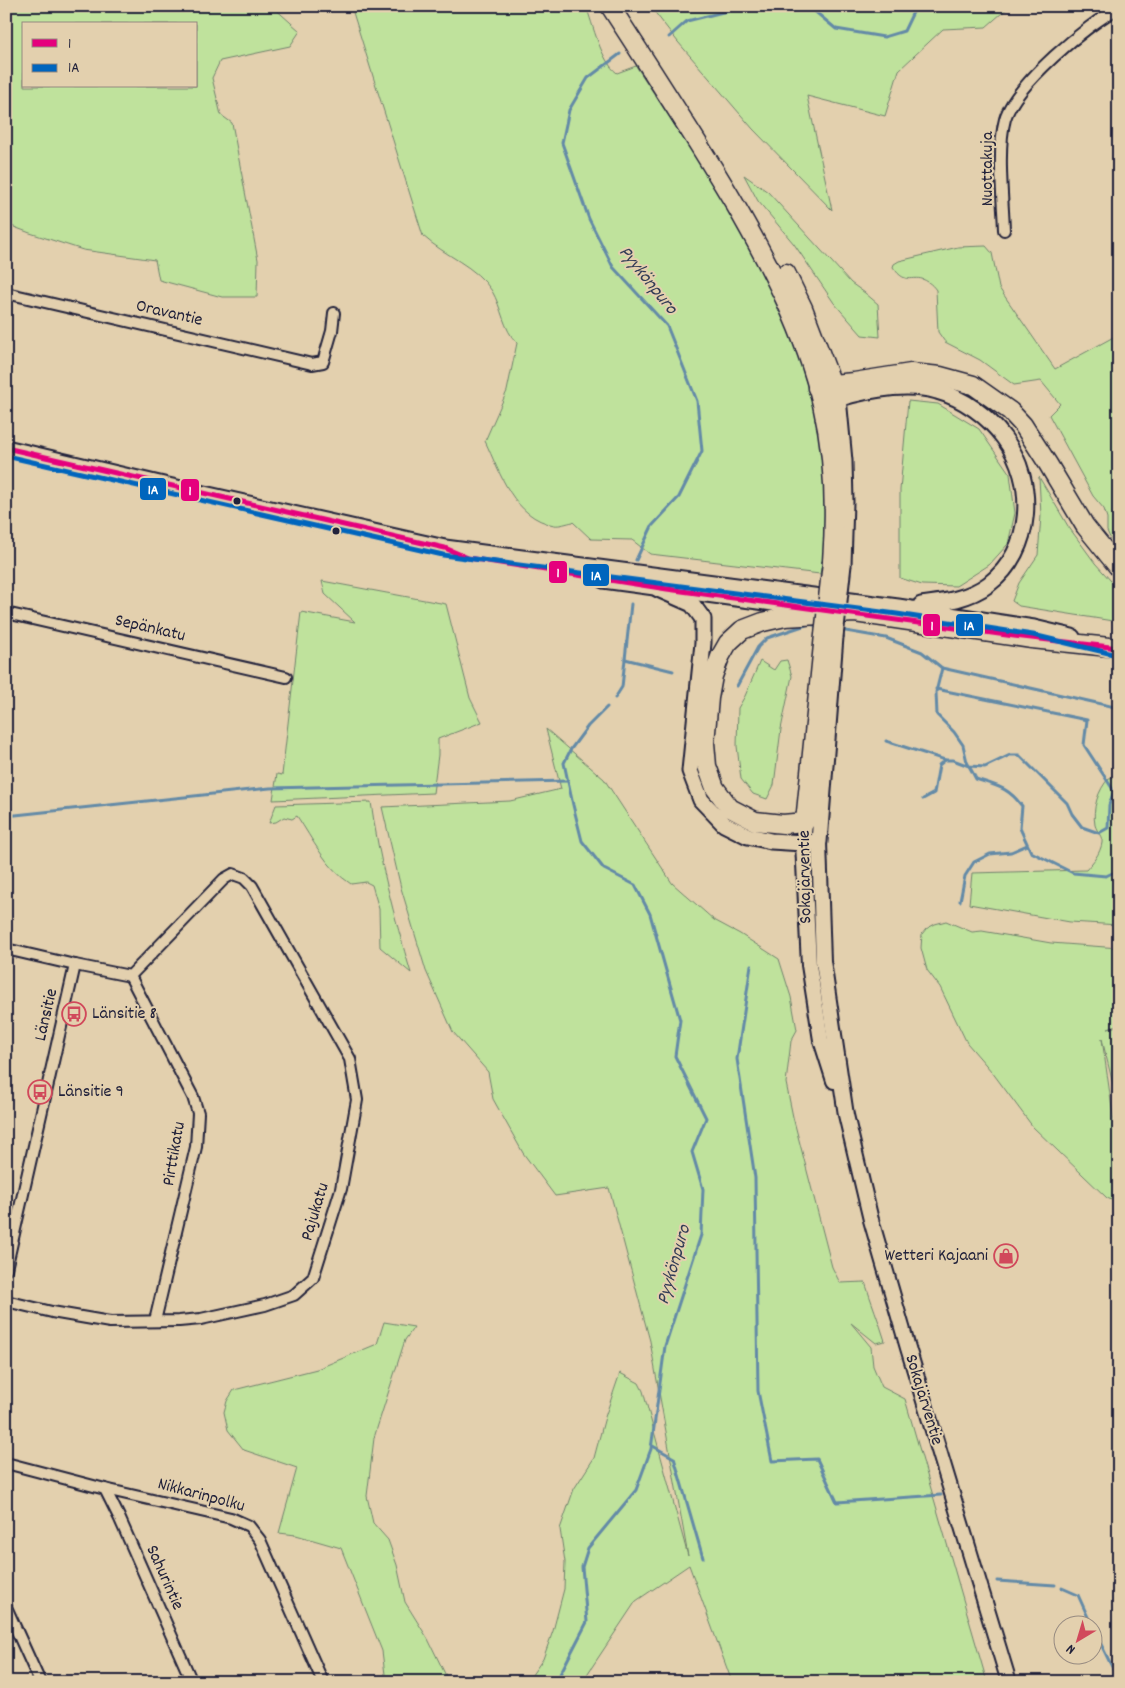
<svg xmlns="http://www.w3.org/2000/svg" width="1125" height="1688" font-family="Dekko,sans-serif">
<rect width="100%" height="100%" fill="#e3d0ae"/>
<filter id="ink" filterUnits="userSpaceOnUse"><feTurbulence type="fractalNoise" baseFrequency=".02" numOctaves="2"/><feDisplacementMap in="SourceGraphic" scale="10" xChannelSelector="R" yChannelSelector="G"/><feConvolveMatrix kernelMatrix="1 2 1 2 8 2 1 2 1" color-interpolation-filters="sRGB"/></filter>
<g filter="url(#ink)">
<g fill="#bfe29c" stroke="#70826c" fill-rule="evenodd">
<path d="M6,6H272L300,31L290,46L220,61L212,78L221,115L232,123L258,260L257,297H222L159,280L155,260L83,250L30,233L6,224ZM24,24H196V86H24Z"/>
<path d="M351,6H586C593,25 601,61 617,73L636,66L698,161L747,242L768,285L796,347L818,423L826,473L827,541L820,574L650,554L632,540L591,539L573,522C567,523 560,526 554,525C514,518 500,473 485,441L507,391L517,343C503,329 502,308 492,291C476,266 445,256 423,236Z"/>
<path d="M650,6H1010L986,27L943,29L899,70L885,116L807,96L832,210L753,129L678,42Z"/>
<path d="M744,175L768,192L851,283L865,293L878,304L880,337L862,335L834,303L794,244L758,201Z"/>
<path d="M986,246L992,253L999,288L1055,369L1119,334V550L1112,542L1107,531V518L1104,509L1093,496L1049,415L1060,404L1041,381L1014,385L980,360L945,342L938,332L936,290C934,287 931,284 928,282C914,272 907,288 893,267L894,264L899,261L958,247Z"/>
<path d="M908,401L938,404L979,429L1010,474L1015,513L1008,544L989,565L956,586L922,585L900,578V490Z"/>
<path d="M1039,477L1068,526L1095,563L1119,590V622L1019,606L1012,601L1019,583L1038,555L1041,516Z"/>
<path d="M322,581L446,604L470,698L482,722L438,739V755L433,793L273,800L277,774L282,775L301,612L355,622L325,594Z"/>
<path d="M787,660L792,676L781,729L774,785L767,799L753,794L741,779L737,746L738,708L745,696L760,661L774,670L780,661Z"/>
<path d="M546,729L604,779L672,883L714,920L740,934L779,959L791,997L797,1030L791,1041L786,1083L793,1117L832,1267L840,1283L865,1282C871,1302 879,1321 885,1341L876,1343L851,1323L871,1347L873,1366L882,1387L905,1399L987,1682H732L689,1565L636,1601L582,1682H527L543,1659L553,1631L564,1589L565,1562L560,1529L574,1489L594,1458L605,1417L620,1373L639,1383L643,1391L688,1556L650,1341L609,1188L555,1196L523,1153L493,1099L488,1072L453,1032L426,971L401,888L382,807L510,801L561,789Z"/>
<path d="M1119,777V925L1070,922L969,904L972,873L1086,870C1093,862 1100,854 1102,843C1103,837 1097,832 1095,825C1092,809 1098,790 1109,778Z"/>
<path d="M371,802C379,860 394,916 411,973L380,947L379,909L372,885L366,882L351,884C326,868 313,840 297,816L292,819L284,817L276,822L269,823L276,805Z"/>
<path d="M946,921L972,932L982,931L1051,943L1119,948V1024L1108,1028L1119,1026V1109L1102,1039L1115,1129L1119,1140V1203L1107,1198L1033,1127L992,1072L967,1043L940,987L927,970L921,948L922,934L926,929L935,924Z"/>
<path d="M384,1322L414,1327L405,1340L378,1425L374,1438L367,1496L373,1523L388,1540L397,1565L405,1602L428,1639L449,1682H386L382,1651L341,1548L296,1535L279,1533L297,1468L244,1450L228,1430L224,1412L227,1401L234,1390L317,1369L377,1344Z"/>
</g>
<g fill="none" stroke-linecap="round" stroke-linejoin="round">
<g stroke="#638aa7" stroke-width="3">
<path d="M806,6L812,9L836,29L884,37L904,31L916,6"/>
<path d="M669,37L687,21L747,6"/>
<path d="M620,54L588,78L569,110L562,143L589,219L613,267L667,326L697,401L702,451L679,497L652,526L636,560"/>
<path d="M840,630L886,638L922,652L942,668L1119,708"/>
<path d="M625,659L673,671"/>
<path d="M942,668L936,692L937,715L954,732L963,745L967,762L976,779C997,786 1008,787 1022,806L1020,828L1031,852L1073,873L1106,876L1119,870"/>
<path d="M737,686L758,647L767,638L809,624L819,626"/>
<path d="M936,689L1087,720L1084,745L1114,791H1119"/>
<path d="M615,698L622,687L631,604"/>
<path d="M886,741L945,760"/>
<path d="M923,799L934,793L939,765L945,760H953L969,766L985,767L1010,755H1019L1067,803L1072,814L1082,827L1099,833L1108,828L1109,805L1114,791"/>
<path d="M6,816L270,788L568,781"/>
<path d="M960,901L965,876L974,862L990,854L1011,852L1027,845"/>
<path d="M751,965L737,1059L755,1178L758,1391L772,1461L817,1459L837,1502L941,1495"/>
<path d="M651,1445L674,1458L703,1558"/>
<path d="M997,1581L1055,1585"/>
<path d="M1062,1588L1078,1595L1092,1626"/>
<path d="M1092,1626L1119,1681"/>
<path d="M556,1682L587,1622L582,1567L588,1548L636,1490L651,1449L665,1346L701,1235L703,1189L692,1152L706,1118L675,1056L680,1020L650,914L635,885L604,869L582,841L573,805L564,763L571,749L588,726L607,707"/>
</g>
<g stroke="#22223b" stroke-width="14">
<g id="street">
<path d="M1004,230C1003,200 997,148 1005,119C1015,85 1087,24 1119,8"/>
<path d="M6,293L312,364L323,362L332,331L334,313"/>
<path d="M6,613L286,677"/>
<path d="M6,949L75,965L130,976L224,879L233,874L244,878L252,886L350,1059L357,1100L341,1189L313,1278L294,1295L265,1305L201,1319L179,1321L110,1322L52,1312L6,1301"/>
<path d="M130,976L193,1097L198,1113L196,1147L155,1321"/>
<path d="M6,1269L75,965"/>
<path d="M6,1463L105,1489L231,1518L249,1526L260,1540L323,1682"/>
<path d="M105,1489L119,1517L192,1682"/>
<path d="M6,1607L40,1682"/>
</g>
</g>
<g stroke="#22223b" stroke-width="18">
<g id="secondary">
<path d="M805,822L803,843L809,965L821,1040L834,1081"/>
<path d="M819,842L823,961L846,1115L871,1220L908,1348L1009,1682"/>
</g>
</g>
<g stroke="#22223b" stroke-width="19">
<g id="primary">
<path d="M835,390L838,398L844,461L845,502L843,565"/>
<path d="M822,404C854,392 903,381 937,391C963,398 988,416 1004,438C1037,482 1033,551 989,584C969,599 945,602 921,605"/>
<path d="M6,448L168,486L445,548L898,607L1034,628L1072,637"/>
<path d="M603,580L825,610"/>
<path d="M658,589L692,604L703,619V643L690,771L701,800L724,824L748,836L771,841L803,843L819,842L835,637"/>
</g>
</g>
<g stroke="#22223b" stroke-width="21">
<g id="highway">
<path d="M610,6C652,71 694,135 733,201C770,265 805,332 822,404C834,456 836,509 832,562"/>
<path d="M786,273L803,308L832,384"/>
<path d="M817,388L832,384L854,382L911,373L940,376L973,385L1010,411L1023,425L1048,464L1085,526L1119,568"/>
<path d="M824,635L805,822L783,824L755,821L730,808L715,788L707,766L705,743L709,698L713,676L720,657L728,643L742,630L763,622L785,617L855,613L1032,639L1119,648"/>
</g>
</g>
<use href="#street" stroke="#e3d0ae" stroke-width="10"/>
<use href="#secondary" stroke="#e3d0ae" stroke-width="14"/>
<use href="#primary" stroke="#e3d0ae" stroke-width="15"/>
<use href="#highway" stroke="#e3d0ae" stroke-width="18"/>
<g stroke="#22223b" stroke-width="19" stroke-linecap="butt">
<path id="primary-bridge" d="M835,637L843,565"/>
</g>
<g stroke="#22223b" stroke-width="21" stroke-linecap="butt">
<path id="highway-bridge" d="M824,635L832,562"/>
</g>
<use href="#primary-bridge" stroke="#e3d0ae" stroke-width="15"/>
<use href="#highway-bridge" stroke="#e3d0ae" stroke-width="18"/>
<g stroke="#e3d0ae" stroke-width="9">
<path id="bus-1" d="M6,448L445,548L468,558L667,589L1014,636L1119,648"/>
</g>
<g stroke="#e3d0ae" stroke-width="9">
<path id="bus-2" d="M6,456L443,555L897,614L1033,635L1117,655"/>
</g>
<use href="#bus-1" stroke="#e5007d" stroke-width="5"/>
<use href="#bus-2" stroke="#0065bd" stroke-width="5"/>
</g>
</g>
<defs>
<g id="bus-ring" transform="scale(1.25)"><circle r="9.5" fill="#e3d0ae" stroke="#d1495b" stroke-width="1.5"/><path d="M-5-6H5V4H4V6H2V4H-2V6H-4V4H-5ZM-3.5-4V0h7V-4ZM-3.5 1.2v1.5H-2V1.2ZM2 1.2v1.5H3.5V1.2Z" fill="#d1495b"/></g>
<g id="shop-ring" transform="scale(1.25)"><circle r="9.5" fill="#e3d0ae" stroke="#d1495b" stroke-width="1.5"/><path d="M-5-2.5h2.3a2.7 3.5 0 0 1 5.4 0H5L5.5 6h-11ZM-1.5-2.5h3a1.5 2.3 0 0 0-3 0Z" fill="#d1495b"/></g>
</defs>
<g fill-rule="evenodd">
<use href="#bus-ring" x="74" y="1014"/>
<use href="#bus-ring" x="40" y="1092"/>
<use href="#shop-ring" x="1006" y="1256"/>
</g>
<g fill="#22223b" stroke="#e3d0ae" stroke-width="2">
<circle cx="237" cy="501" r="4.5"/>
<circle cx="336" cy="531" r="4.5"/>
</g>
<g text-anchor="middle" dominant-baseline="central" stroke-width="4" stroke-linejoin="round" paint-order="stroke">
<g font-size="18" fill="#22223b" stroke="#e3d0ae">
<text transform="translate(988 169) rotate(-90)">Nuottakuja</text>
<text transform="translate(169 314) rotate(13)">Oravantie</text>
<text transform="translate(150 629) rotate(13)">Sepänkatu</text>
<text transform="translate(806 877) rotate(-91)">Sokajärventie</text>
<text transform="translate(47 1015) rotate(-77)">Länsitie</text>
<text transform="translate(175 1154) rotate(-80)">Pirttikatu</text>
<text transform="translate(316 1212) rotate(-73)">Pajukatu</text>
<text transform="translate(923 1400) rotate(73)">Sokajärventie</text>
<text transform="translate(201 1496) rotate(15)">Nikkarinpolku</text>
<text transform="translate(164 1578) rotate(66)">Sahurintie</text>
</g>
<g font-size="18" fill="#22223b" stroke="#e3d0ae" text-anchor="start">
<text x="92" y="1014">Länsitie 8</text>
<text x="58" y="1092">Länsitie 9</text>
<text x="988" y="1256" text-anchor="end">Wetteri Kajaani</text>
</g>
<g font-size="19" font-style="italic" fill="#323c56" stroke="#e3d0ae">
<text transform="translate(647 281) rotate(51)">Pyykönpuro</text>
<text transform="translate(675 1265) rotate(-74)">Pyykönpuro</text>
</g>
</g>
<g stroke="#e3d0ae" stroke-width="2">
<rect x="139" y="477" width="28" height="24" rx="5" fill="#0065bd"/>
<rect x="180" y="478" width="20" height="24" rx="5" fill="#e5007d"/>
<rect x="548" y="560" width="20" height="24" rx="5" fill="#e5007d"/>
<rect x="582" y="563" width="28" height="24" rx="5" fill="#0065bd"/>
<rect x="922" y="613" width="19" height="24" rx="5" fill="#e5007d"/>
<rect x="955" y="613" width="29" height="24" rx="5" fill="#0065bd"/>
</g>
<g font-size="14" text-anchor="middle" font-weight="bold" fill="#fff">
<text x="153" y="494">1A</text>
<text x="190" y="495">1</text>
<text x="558" y="577">1</text>
<text x="596" y="580">1A</text>
<text x="932" y="630">1</text>
<text x="969" y="630">1A</text>
</g>
<rect width="1125" height="1688" fill="none" stroke="#e3d0ae" stroke-width="25"/>
<rect x="12" y="12" width="1100" height="1663" fill="none" stroke="#22223b" stroke-width="2" filter="url(#ink)"/>
<rect x="22" y="22" width="175" height="65" fill="#e3d0ae" stroke="#968a80"/>
<rect x="32" y="39" width="25" height="8" fill="#e5007d" stroke="#968a80"/>
<text x="68" y="48" font-size="15" fill="#22223b">1</text>
<rect x="32" y="64" width="25" height="8" fill="#0065bd" stroke="#968a80"/>
<text x="68" y="72" font-size="15" fill="#22223b">1A</text>
<g transform="translate(1078 1640) rotate(218)"><circle r="24" fill="#e3d0ae" stroke="#968a80"/>
<path d="M0-4L9 19L0 12L-9 19Z" fill="#d1495b"/>
<text y="-8" font-size="14" font-weight="bold" text-anchor="middle" fill="#22223b">N</text>
</g>
</svg>
